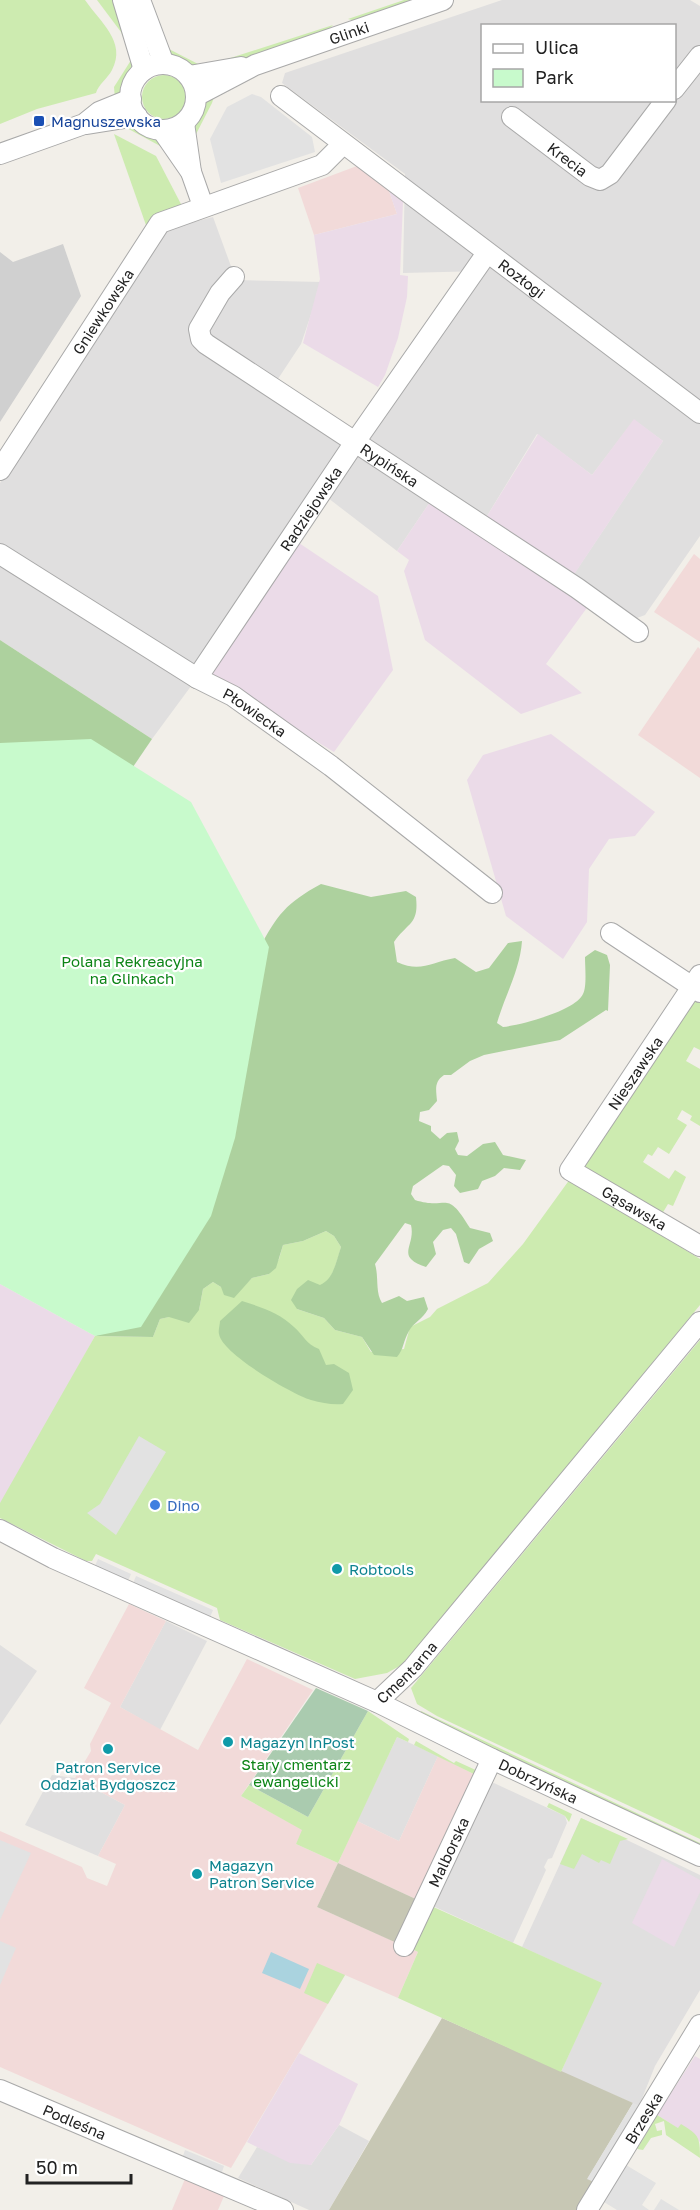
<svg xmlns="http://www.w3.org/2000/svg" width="700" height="2210" font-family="'Golos Text',sans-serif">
<rect width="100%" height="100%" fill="#f2efe9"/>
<g fill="#e0dfdf" fill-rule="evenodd">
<path d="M502,0H690L700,6V536L645,615L637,618L574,574L663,441L634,420L592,475L537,434L487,516L440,487L397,551L328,498L484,271L403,273L405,174L282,83L285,73ZM482,26H674V100H482Z"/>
<path d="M213,217L236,280L322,282L301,344L272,388L355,442L197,678L152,739L0,640V483L163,230Z"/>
<path d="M166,1621L207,1641L160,1730L120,1707Z"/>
<path d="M0,1645L37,1671L0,1725Z"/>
<path d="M397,1737L438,1756L399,1841L357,1821Z"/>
<path d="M52,1775L75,1778L125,1805L98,1856L25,1825Z"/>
<path d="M494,1783L565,1816L567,1823L552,1858L548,1859L544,1867L546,1870L513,1943L433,1906L485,1785Z"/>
<path d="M581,1818L700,1875V1990L655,2066L639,2106L561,2072L601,1983L522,1947Z"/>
<path d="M339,2125L369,2141L329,2210H309L238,2178L257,2147L311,2165Z"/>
</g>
<g fill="#f2dad9">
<path d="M357,166L389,191L397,214L314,235L298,188Z"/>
<path d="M694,554L700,559V642L654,612Z"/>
<path d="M698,647L700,649V778L638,735Z"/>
<path d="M129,1604L166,1621L120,1707L198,1750L247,1659L313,1690L241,1796L303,1830L296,1844L338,1863L357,1821L399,1841L438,1756L478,1776L420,1901L338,1863L317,1907L418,1952L398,1998L345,1975L231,2168L0,2067V1831L82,1867L87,1878L107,1886L116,1864L98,1856L125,1805L75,1778L91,1751L90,1744L111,1703L84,1688Z"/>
<path d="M185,2179L224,2196L218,2210H172Z"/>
</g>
<g fill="#ebdbe8">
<path d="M389,191L403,202L400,275L408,276L407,297L398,338L385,375L378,387L303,343L320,279L314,235L397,214Z"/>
<path d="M634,419L663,441L565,588L589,605L546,664L582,693L521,714L425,640L404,571L409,560L397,551L440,487L487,516L538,434L592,475Z"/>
<path d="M299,543L378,596L393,670L334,752L208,676Z"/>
<path d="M551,734L655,812L635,836L609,839L589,869L587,922L563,959L506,916L467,780L483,755Z"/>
<path d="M0,1284L95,1336L2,1504L0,1503Z"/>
<path d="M662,1859L700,1880V1892L674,1947L632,1923Z"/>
<path d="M299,2053L358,2084L339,2125L311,2165L290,2163L247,2142Z"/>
<path d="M695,2056L700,2059V2142L657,2115Z"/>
</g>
<path fill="#d0d0d0" d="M63,244L81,296L0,422V252L13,262Z"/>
<g fill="#c7c7b4">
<path d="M338,1863L420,1901L399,1944L317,1907Z"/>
<path d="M442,2018L633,2103L588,2178L596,2183L577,2210H329Z"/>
</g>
<g fill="#cdebb0">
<path d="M0,0H85C100,22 127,42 112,70C108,78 98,85 96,93L37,109L0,124Z"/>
<path d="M97,0H116L126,44L121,32Z"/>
<path d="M404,0H417L356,21L348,19Z"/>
<path d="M333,25L327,31L245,59L218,62Z"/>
<path d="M165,47L202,66C187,67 173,61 165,47Z"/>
<path d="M133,57L135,67L122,93L115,99L114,87Z"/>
<circle cx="164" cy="97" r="22"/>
<path d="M214,97L212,103L194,138C193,122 198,104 214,97Z"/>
<path d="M134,125L159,138L162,147L123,126Z"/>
<path d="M114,134L156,156L182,206L147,228Z"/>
<path d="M693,994L700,999V1050L694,1047L686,1061L700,1069V1126L690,1120L692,1116L682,1110L677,1119L687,1125L669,1154L658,1147L652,1156L648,1154L643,1162L669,1179L675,1170L686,1177L673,1206L668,1204L662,1214L582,1167Z"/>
<path d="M570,1179L700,1259V1305L405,1663L387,1673L355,1679L220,1620L217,1608L96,1554L92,1561H86L0,1518V1503L95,1336L153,1337L160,1319L199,1310L203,1289L213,1282L221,1287L244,1286L252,1278L269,1274L279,1259L283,1245L303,1241L326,1231L334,1236L341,1247C338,1257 335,1271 329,1279C325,1285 304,1302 297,1309L324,1318L335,1330L362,1337L371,1352L404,1349L410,1327L430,1317L437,1309L488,1283L523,1244Z"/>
<path d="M700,1340V1839L437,1716L417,1704L411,1688Z"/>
<path d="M368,1711L409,1739L408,1742L397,1737L338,1863L296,1844L302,1830L241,1796L249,1785L308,1817Z"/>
<path d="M421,1711L700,1843V1849L419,1716Z"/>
<path d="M416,1741L454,1763L456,1761L480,1772L478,1776L414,1745Z"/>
<path d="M549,1803L572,1814L569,1822L565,1816L547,1807Z"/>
<path d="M581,1818L628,1839L620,1841L610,1864L601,1860L599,1863L582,1854L574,1869L560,1864Z"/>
<path d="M429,1905L602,1983L561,2072L398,1998L418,1952L408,1947Z"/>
<path d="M317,1963L345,1975L328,2004L304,1993Z"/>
<path d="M657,2115L678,2128L681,2124C699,2135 700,2137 700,2158L666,2135L664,2121L655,2124L657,2131L662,2130V2135L651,2138L643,2150L637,2149Z"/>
</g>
<g fill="#add19e">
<path d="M0,640L152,739L116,792L0,766Z"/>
<path d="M321,884L371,897L406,891L416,897C419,925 408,922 394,942L397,962C421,973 431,962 455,958L476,972L489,968L508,943L522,941C520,970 505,995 497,1023L503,1027C521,1025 575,1011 583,994C587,986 585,968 585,957L595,950L607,955L610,965L608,1011L606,1010L560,1040L484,1055L470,1061L451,1075H444C434,1082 436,1089 437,1101L429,1110L420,1112L419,1121L431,1126V1131L440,1139L447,1133L457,1132L459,1141L455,1149L458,1155L467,1156L483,1144L495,1142L503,1155L526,1160L520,1170L504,1168L495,1176L482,1181L478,1189L460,1193L454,1186L456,1175L449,1166L443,1165L413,1186L411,1194L415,1200C449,1211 445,1187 470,1228L490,1233L493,1241L479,1249L469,1264L464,1262L456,1234L451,1228L443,1230L433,1242L436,1254L426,1267C394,1256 416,1247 411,1225L405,1223L375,1264C379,1277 375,1292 382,1303L399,1296L407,1301L424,1297L428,1309C423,1319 413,1323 409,1331C403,1341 404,1349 397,1357L374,1355L362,1337L335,1330L324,1318L297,1309L291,1300L297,1289L308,1280L320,1285C334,1279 336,1261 341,1247L334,1236L326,1231L303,1241L283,1245L276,1268L269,1274L252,1278L234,1298L224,1295L221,1287L213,1282L203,1289L199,1310L189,1323L169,1317L160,1319L153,1337L95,1336L142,1317L259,949C277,915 286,903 321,884Z"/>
<path d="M242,1301C261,1307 280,1313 294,1327C304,1336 306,1344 319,1349L326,1365L334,1364L349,1373L353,1390L343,1404C332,1405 322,1403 311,1400C292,1394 222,1354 219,1334C218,1331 220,1324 220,1321Z"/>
</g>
<path fill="#aacbaf" d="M316,1688L368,1711L308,1817L249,1785Z"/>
<path fill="#c8facc" d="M91,739L191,802L269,947L235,1138L211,1216L141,1327L95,1336L0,1284V743Z"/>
<g fill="#e2e2e2">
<path d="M252,94L261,97L312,137L315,152L221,183L210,139L227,107Z"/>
<path d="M139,1436L166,1452L116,1535L87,1513L100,1504Z"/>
<path d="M98,1559L131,1574L127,1583L94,1568Z"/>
<path d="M136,1576L213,1610L209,1620L132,1586Z"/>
<path d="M0,1840L31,1853L0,1920Z"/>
<path d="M0,1941L16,1948L0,1985Z"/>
<path d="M633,2103L641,2107L596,2183L587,2179Z"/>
<path d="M185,2150L224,2166L221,2175L182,2159Z"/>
<path d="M626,2165L656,2183L642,2205L649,2210H617L604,2202Z"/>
<path d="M661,2199L679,2210H654Z"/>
</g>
<path fill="#aad3df" d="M271,1952L309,1969L300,1989L262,1973Z"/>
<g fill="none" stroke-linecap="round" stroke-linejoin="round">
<g stroke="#a9a9a9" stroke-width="22">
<g id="minor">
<path d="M123,0L144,70"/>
<path d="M140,0L164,64"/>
<circle cx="163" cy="97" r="33"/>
<path d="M189,76L241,67"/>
<path d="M674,89L700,56"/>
<path id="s1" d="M196,96L255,65L443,0"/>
<path id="s2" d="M281,96L700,413"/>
<path id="s3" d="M512,117L590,176L600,180L610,174L666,100"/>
<path d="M184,123L191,172"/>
<path d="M87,124L137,116"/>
<path d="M162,130L191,172L203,206"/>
<path d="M0,154L84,124L99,112L131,99"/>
<path id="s4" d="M234,277L220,293L199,329L201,339L206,344L577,588L638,632"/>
<path id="s5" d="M0,470L160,223L322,165L342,145"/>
<path id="s6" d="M0,554L197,678L233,696L331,766L492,893"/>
<path id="s7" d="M197,678L355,442L487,253"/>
<path d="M611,933L700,992"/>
<path id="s8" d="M700,975L570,1170L700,1246"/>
<path id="s9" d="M0,1530L53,1558L377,1702L492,1759L700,1856"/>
<path id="s10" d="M377,1702L413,1668L700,1322"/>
<path id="s11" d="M404,1946L492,1759"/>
<path id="s12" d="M0,2090L283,2210"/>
<path id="s13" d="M587,2210L700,2025"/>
</g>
</g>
<use href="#minor" stroke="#fff" stroke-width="20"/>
</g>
<rect fill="#1a4fb4" stroke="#fff" stroke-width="2" x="33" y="115" width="12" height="12" rx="3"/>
<circle fill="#3f7fe0" stroke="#fff" stroke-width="2" cx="155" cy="1505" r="6"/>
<g fill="#0f9aa8" stroke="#fff" stroke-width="2">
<circle cx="337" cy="1569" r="6"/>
<circle cx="228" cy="1742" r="6"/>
<circle cx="108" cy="1749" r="6"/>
<circle cx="197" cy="1874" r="6"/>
</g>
<g text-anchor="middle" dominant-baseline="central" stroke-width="4.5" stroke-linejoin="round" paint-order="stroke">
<g font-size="15" fill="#222" stroke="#fff">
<text stroke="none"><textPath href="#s1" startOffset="166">Glinki</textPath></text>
<text stroke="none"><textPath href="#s3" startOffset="70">Krecia</textPath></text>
<text stroke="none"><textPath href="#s2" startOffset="302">Rozłogi</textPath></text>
<text stroke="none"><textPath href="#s5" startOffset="189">Gniewkowska</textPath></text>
<text stroke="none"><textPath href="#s4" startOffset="300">Rypińska</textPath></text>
<text stroke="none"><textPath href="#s7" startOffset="204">Radziejowska</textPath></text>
<text stroke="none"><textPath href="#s6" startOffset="300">Płowiecka</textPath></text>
<text transform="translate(635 1073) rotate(-56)">Nieszawska</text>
<text stroke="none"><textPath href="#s8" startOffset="309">Gąsawska</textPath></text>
<text stroke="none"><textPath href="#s10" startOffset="42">Cmentarna</textPath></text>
<text stroke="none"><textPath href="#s9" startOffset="594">Dobrzyńska</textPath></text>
<text stroke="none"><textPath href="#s11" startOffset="104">Malborska</textPath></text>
<text stroke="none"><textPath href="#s13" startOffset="108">Brzeska</textPath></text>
<text stroke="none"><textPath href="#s12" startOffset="81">Podleśna</textPath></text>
</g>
<g font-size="15" fill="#164399" stroke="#fff" text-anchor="start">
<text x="51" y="121">Magnuszewska</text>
</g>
<g font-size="15" fill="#0c8416" stroke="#fff">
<text x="132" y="961">Polana Rekreacyjna<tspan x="132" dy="17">na Glinkach</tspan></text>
<text x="296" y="1764">Stary cmentarz<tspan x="296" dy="17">ewangelicki</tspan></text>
</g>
<g font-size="15" fill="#366cbe" stroke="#fff" text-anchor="start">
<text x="167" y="1505">Dino</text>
</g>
<g font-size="15" fill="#0d838f" stroke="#fff" text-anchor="start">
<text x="349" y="1569">Robtools</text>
<text x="240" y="1742">Magazyn InPost</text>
<text x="108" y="1767" text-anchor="middle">Patron Service<tspan x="108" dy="17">Oddział Bydgoszcz</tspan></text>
<text x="209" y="1865">Magazyn<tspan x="209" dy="17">Patron Service</tspan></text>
</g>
</g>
<rect x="481" y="24" width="195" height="78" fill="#ffffff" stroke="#a7a7a7" stroke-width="1.5"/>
<rect x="493" y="44" width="30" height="9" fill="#ffffff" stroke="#a7a7a7" stroke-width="1.5"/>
<text x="535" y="54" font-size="18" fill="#222222">Ulica</text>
<rect x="493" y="69" width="30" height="18" fill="#c8facc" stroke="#a7a7a7" stroke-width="1.5"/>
<text x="535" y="84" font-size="18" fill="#222222">Park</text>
<path d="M27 2174v9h104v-9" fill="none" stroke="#222222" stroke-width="3"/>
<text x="36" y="2174" font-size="18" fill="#222222" stroke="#ffffff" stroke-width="4.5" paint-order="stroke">50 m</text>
</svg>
